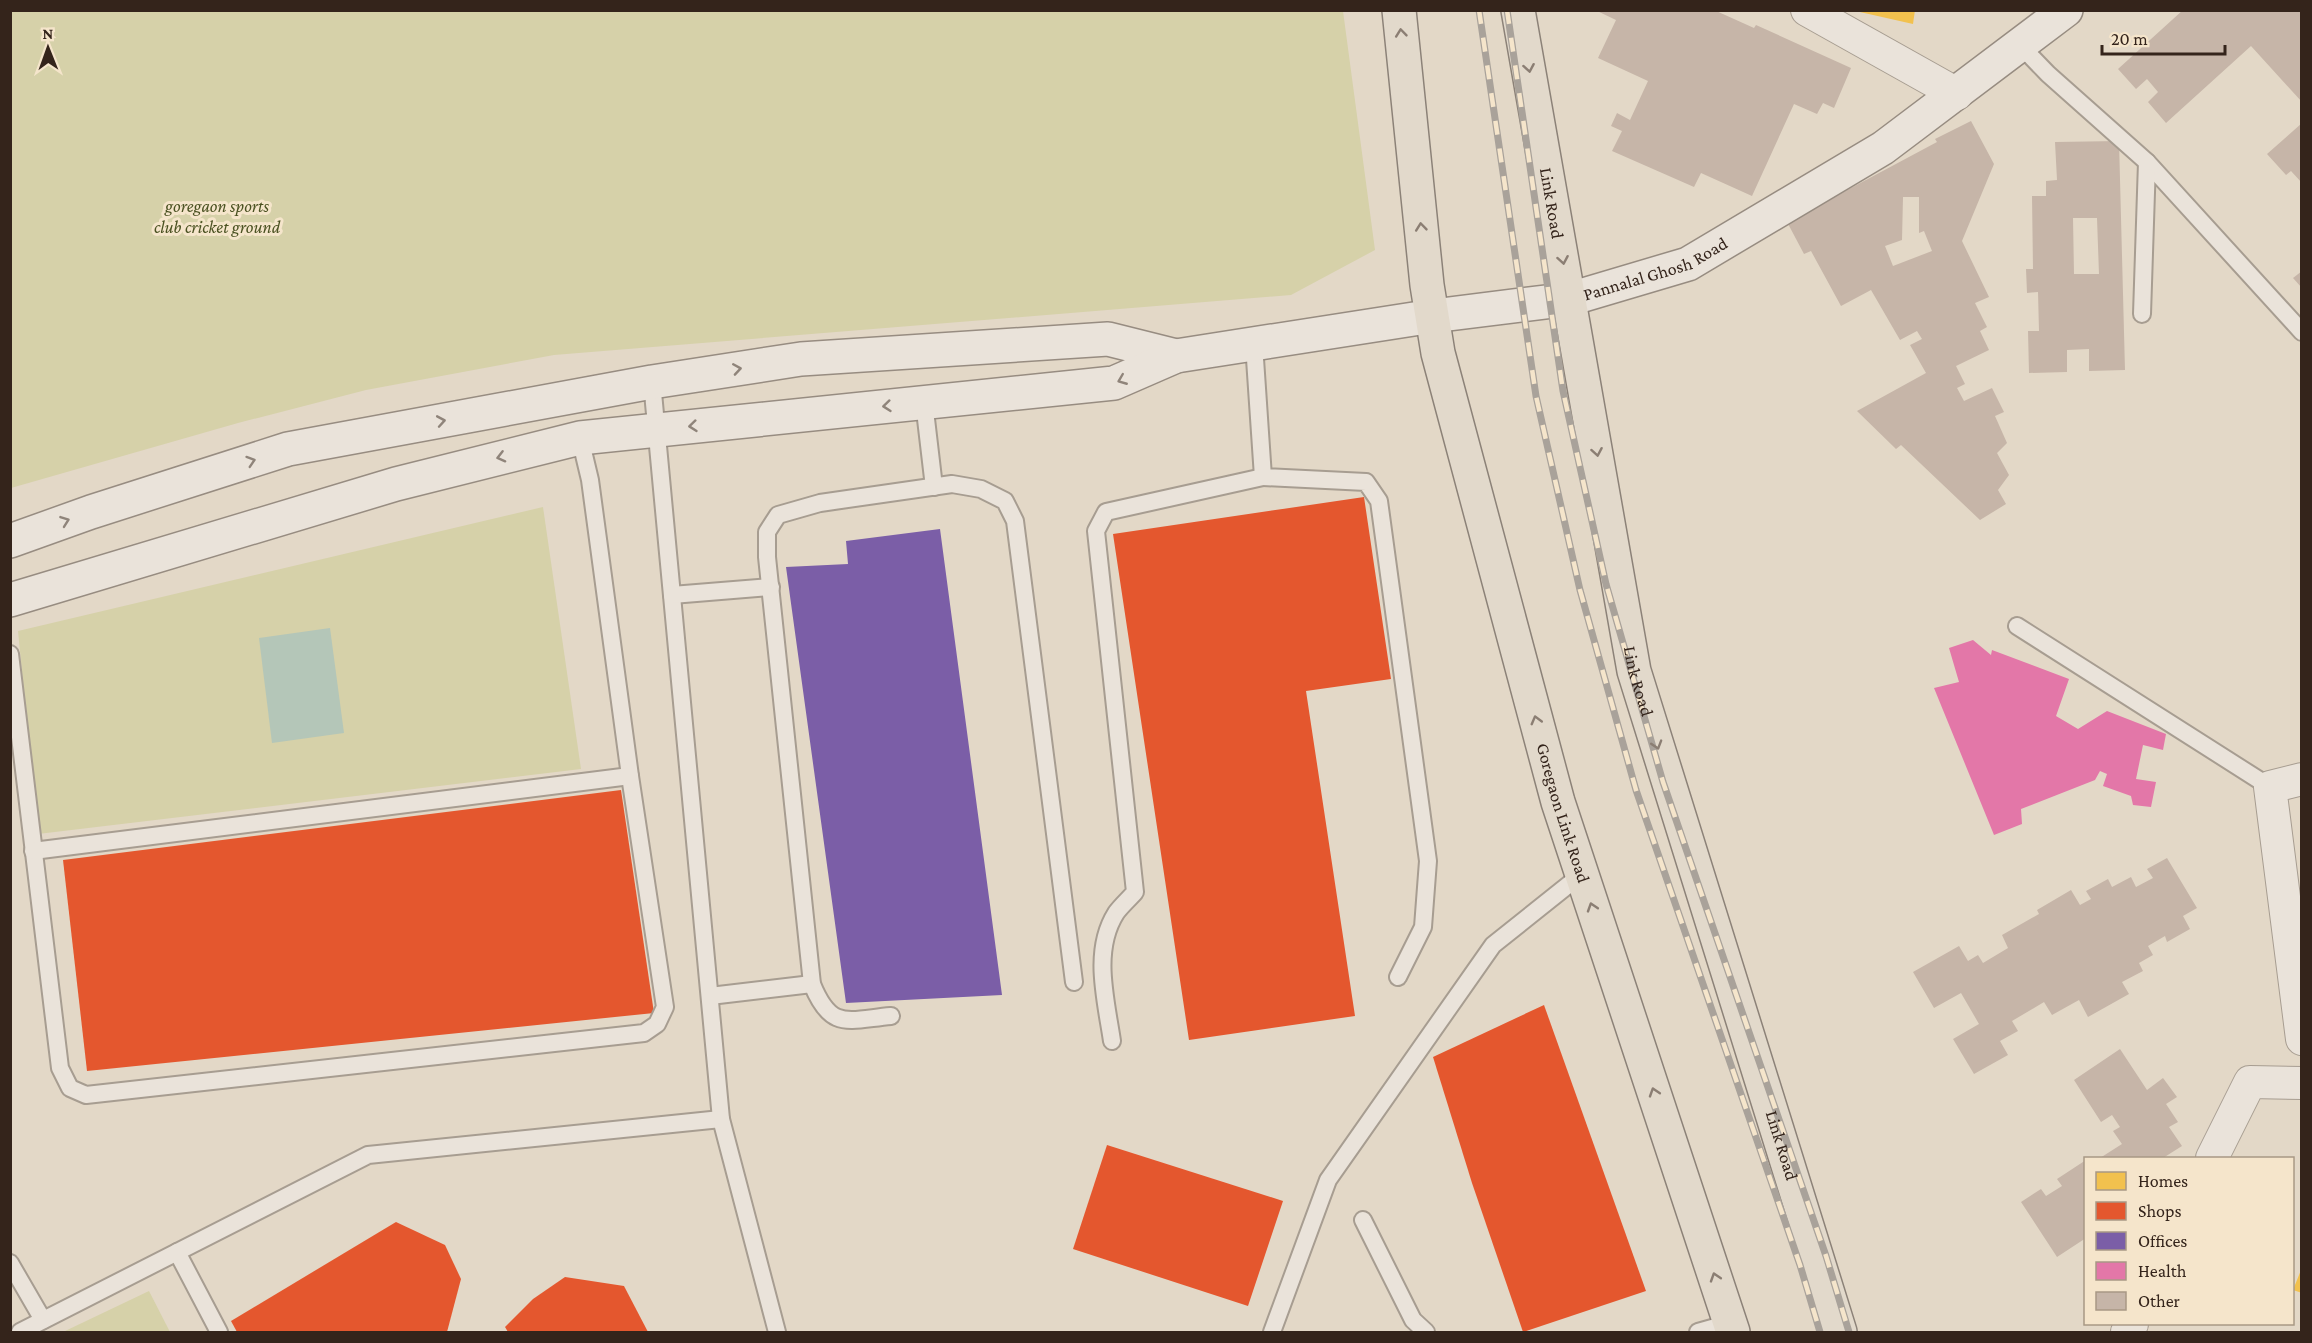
<svg xmlns="http://www.w3.org/2000/svg" width="2312" height="1343" font-family="'Crimson Pro',serif">
<rect width="100%" height="100%" fill="#e3d8c7"/>
<g fill="#d6d1a9">
<path d="M11,10L1343,11L1375,250L1291,295L554,355L366,390L238,423L11,488Z"/>
<path d="M543,507L581,769L38,834L18,631Z"/>
<path d="M149,1291L170,1332H63Z"/>
</g>
<path fill="#b4c6b8" d="M330,628L344,733L272,743L259,638Z"/>
<g fill="#f2c14e">
<path d="M1851,10H1915L1913,24Z"/>
<path d="M2301,1270H2302V1293L2293,1290Z"/>
</g>
<g fill="#e4572e">
<path d="M1364,497L1391,679L1306,691L1355,1016L1189,1040L1113,534Z"/>
<path d="M621,790L654,1013L87,1071L63,860Z"/>
<path d="M1544,1005L1646,1291L1523,1332L1472,1183L1433,1057Z"/>
<path d="M1107,1145L1283,1201L1248,1306L1073,1249Z"/>
<path d="M396,1222L445,1245L461,1279L447,1332H237L231,1321Z"/>
<path d="M565,1277L624,1286L648,1332H508L505,1327L533,1299Z"/>
</g>
<path fill="#7b5ea7" d="M940,529L1002,995L846,1003L786,567L848,564L846,541Z"/>
<path fill="#e377a8" d="M1973,640L1991,655L1992,650L2069,679L2056,716L2078,729L2107,711L2166,734L2163,750L2143,745L2136,779L2156,782L2151,807L2133,805L2131,796L2103,786L2107,774L2100,771L2095,780L2021,809L2022,824L1994,835L1934,688L1959,682L1949,648Z"/>
<g fill="#c6b5a8" fill-rule="evenodd">
<path d="M1595,10H1714L1754,28L1756,25L1851,68L1834,108L1823,103L1817,114L1794,104L1752,196L1701,173L1694,187L1612,151L1622,131L1611,126L1617,113L1630,120L1648,81L1598,58L1616,20Z"/>
<path d="M2183,10H2302V102L2251,46L2166,123L2148,102L2158,92L2147,79L2136,89L2118,69Z"/>
<path d="M1971,121L1994,164L1962,241L1989,297L1975,303L1987,327L1980,331L1989,350L1956,366L1965,384L1957,388L1964,401L1992,388L2004,412L1995,416L2007,443L1997,453L2009,475L1998,490L2006,504L1980,520L1901,445L1896,449L1857,411L1926,373L1910,345L1922,339L1917,331L1900,340L1871,290L1841,306L1811,251L1804,254L1786,220L1819,201L1821,204L1937,142L1935,139ZM1903,197H1919V233L1924,231L1932,251L1893,266L1885,246L1902,240Z"/>
<path d="M2302,123V183L2291,171L2286,175L2267,154Z"/>
<path d="M2119,141L2125,370L2089,371V349L2067,350V372L2029,373L2028,331H2039L2038,292L2027,293L2026,269H2033L2032,196H2046V181L2057,180L2055,142ZM2073,218H2097L2099,274H2074Z"/>
<path d="M2302,271V288L2293,278Z"/>
<path d="M2167,858L2197,908L2183,916L2190,929L2167,942L2165,936L2148,946L2153,955L2139,963L2143,971L2122,982L2129,994L2088,1017L2079,1000L2052,1015L2044,1002L2012,1021L2018,1031L2000,1041L2008,1055L1974,1074L1953,1039L1979,1024L1961,993L1934,1008L1913,972L1959,946L1968,961L1978,955L1983,963L2008,948L2002,935L2039,914L2037,910L2071,890L2080,905L2091,899L2086,891L2108,879L2112,887L2131,877L2136,887L2153,878L2147,869Z"/>
<path d="M2120,1049L2147,1090L2163,1078L2177,1097L2166,1104L2178,1122L2169,1127L2182,1146L2163,1158H2100L2122,1144L2113,1131L2120,1127L2112,1115L2101,1122L2074,1080Z"/>
<path d="M2086,1160V1238L2057,1257L2021,1202L2041,1189L2046,1196L2062,1186L2057,1179Z"/>
</g>
<g fill="none" stroke-linecap="round" stroke-linejoin="round">
<g stroke="#a79d91" stroke-width="20">
<g id="lane">
<path d="M2020,45L2048,74L2147,162L2302,332"/>
<path d="M2142,314L2147,162"/>
<path d="M1254,344L1263,477L1366,482L1379,501L1428,861L1423,927L1398,977"/>
<path d="M652,382L721,1119L777,1332"/>
<path d="M924,402L934,487"/>
<path d="M672,595L771,587"/>
<path d="M2017,626L2270,787"/>
<path d="M10,654L60,1068L70,1088L86,1095L644,1033L657,1024L665,1007L630,776L590,480L580,438"/>
<path d="M33,851L630,776"/>
<path d="M710,996L812,984"/>
<path d="M891,1016C847,1020 831,1031 812,984L767,557V532L778,515L820,503L952,484L981,489L1005,501L1015,521L1074,982"/>
<path d="M1112,1041C1106,1000 1092,951 1116,913C1121,906 1129,899 1135,892L1096,531L1106,512L1263,477"/>
<path d="M1363,1220L1413,1320L1426,1332"/>
<path d="M177,1252L219,1332"/>
<path d="M10,1263L43,1320"/>
<path d="M20,1332L368,1155L721,1119"/>
<path d="M1272,1332L1328,1180L1493,945L1582,874"/>
<path d="M1698,1332L1730,1323"/>
</g>
</g>
<g stroke="#a79d91" stroke-width="34">
<g id="street">
<path d="M1807,10L1957,94"/>
<path d="M2302,779L2270,787L2302,1039"/>
<path d="M2212,1158L2250,1082L2302,1083"/>
<path d="M2127,1332L2132,1324"/>
</g>
</g>
<g stroke="#978c81" stroke-width="36">
<g id="secondary">
<path d="M10,541L91,512L288,449L652,382L801,359L1108,339L1176,356"/>
<path id="s1" d="M10,600L396,484L580,438L1114,383L1176,356L1433,316L1570,299L1688,264L1883,148L2066,10"/>
</g>
</g>
<g stroke="#8c8278" stroke-width="36">
<g id="primary">
<path id="s2" d="M1399,10L1427,285L1438,353L1558,802L1733,1332"/>
<path id="s3" d="M1518,10L1634,671L1840,1332"/>
</g>
</g>
<use href="#lane" stroke="#eae3da" stroke-width="16"/>
<use href="#street" stroke="#eae3da" stroke-width="32"/>
<use href="#secondary" stroke="#eae3da" stroke-width="33"/>
<use href="#primary" stroke="#e2d9cb" stroke-width="33"/>
<g stroke="#a9a29a" stroke-width="7">
<g id="rail">
<path d="M1479,10L1536,396L1580,590L1636,790L1800,1265L1820,1332"/>
<path d="M1507,10L1563,391L1606,584L1663,782L1826,1256L1849,1332"/>
</g>
</g>
<use href="#rail" stroke="#f5e5cb" stroke-width="4.5" stroke-dasharray="14" stroke-linecap="butt"/>
</g>
<defs><path id="oneway-chevron" d="M-2-3.5L2.5 0L-2 3.5" fill="none" stroke-width="1.6" stroke-linecap="round" stroke-linejoin="round" transform="scale(1.5)"/></defs>
<g stroke="#8b7e73">
<use href="#oneway-chevron" transform="translate(1401 33) rotate(-96)"/>
<use href="#oneway-chevron" transform="translate(1529 68) rotate(80)"/>
<use href="#oneway-chevron" transform="translate(1421 227) rotate(-96)"/>
<use href="#oneway-chevron" transform="translate(1563 260) rotate(80)"/>
<use href="#oneway-chevron" transform="translate(1597 452) rotate(80)"/>
<use href="#oneway-chevron" transform="translate(1536 720) rotate(-105)"/>
<use href="#oneway-chevron" transform="translate(1657 745) rotate(73)"/>
<use href="#oneway-chevron" transform="translate(1592 907) rotate(-108)"/>
<use href="#oneway-chevron" transform="translate(1654 1092) rotate(-108)"/>
<use href="#oneway-chevron" transform="translate(1715 1277) rotate(-108)"/>
</g>
<g stroke="#8f847a">
<use href="#oneway-chevron" transform="translate(737 369) rotate(-9)"/>
<use href="#oneway-chevron" transform="translate(1122 380) rotate(158)"/>
<use href="#oneway-chevron" transform="translate(887 406) rotate(174)"/>
<use href="#oneway-chevron" transform="translate(441 421) rotate(-10)"/>
<use href="#oneway-chevron" transform="translate(693 426) rotate(174)"/>
<use href="#oneway-chevron" transform="translate(501 457) rotate(166)"/>
<use href="#oneway-chevron" transform="translate(251 461) rotate(-18)"/>
<use href="#oneway-chevron" transform="translate(65 521) rotate(-20)"/>
</g>
<g text-anchor="middle" dominant-baseline="central" stroke-width="6" stroke-linejoin="round" paint-order="stroke">
<g font-size="18" fill="#34241b" stroke="#f5e5cb">
<text stroke="none"><textPath href="#s3" startOffset="196">Link Road</textPath></text>
<text stroke="none"><textPath href="#s1" startOffset="1686">Pannalal Ghosh Road</textPath></text>
<text stroke="none"><textPath href="#s3" startOffset="682">Link Road</textPath></text>
<text stroke="none"><textPath href="#s2" startOffset="822">Goregaon Link Road</textPath></text>
<text stroke="none"><textPath href="#s3" startOffset="1168">Link Road</textPath></text>
</g>
<g font-size="18" font-style="italic" fill="#4a5121" stroke="#f5e5cb">
<text x="217" y="206">goregaon sports<tspan x="217" dy="21">club cricket ground</tspan></text>
</g>
</g>
<rect width="2312" height="1343" fill="none" stroke="#34241b" stroke-width="24"/>
<rect x="2084" y="1157" width="210" height="168" fill="#f5e5cb" stroke="#a89885" stroke-width="1.5"/>
<rect x="2096" y="1172" width="30" height="18" fill="#f2c14e" stroke="#a89885" stroke-width="1.5"/>
<text x="2138" y="1187" font-size="18" fill="#34241b">Homes</text>
<rect x="2096" y="1202" width="30" height="18" fill="#e4572e" stroke="#a89885" stroke-width="1.5"/>
<text x="2138" y="1217" font-size="18" fill="#34241b">Shops</text>
<rect x="2096" y="1232" width="30" height="18" fill="#7b5ea7" stroke="#a89885" stroke-width="1.5"/>
<text x="2138" y="1247" font-size="18" fill="#34241b">Offices</text>
<rect x="2096" y="1262" width="30" height="18" fill="#e377a8" stroke="#a89885" stroke-width="1.5"/>
<text x="2138" y="1277" font-size="18" fill="#34241b">Health</text>
<rect x="2096" y="1292" width="30" height="18" fill="#c6b5a8" stroke="#a89885" stroke-width="1.5"/>
<text x="2138" y="1307" font-size="18" fill="#34241b">Other</text>
<g transform="translate(48 48) rotate(359)" stroke="#f5e5cb" stroke-width="4.5" paint-order="stroke">
<path d="M0-4.5L10 22L0 15L-10 22Z" fill="#34241b"/>
<text y="-9" font-size="16" font-weight="bold" text-anchor="middle" fill="#34241b">N</text>
</g>
<path d="M2102 45v9h123v-9" fill="none" stroke="#34241b" stroke-width="3"/>
<text x="2111" y="45" font-size="18" fill="#34241b" stroke="#f5e5cb" stroke-width="4.5" paint-order="stroke">20 m</text>
</svg>
